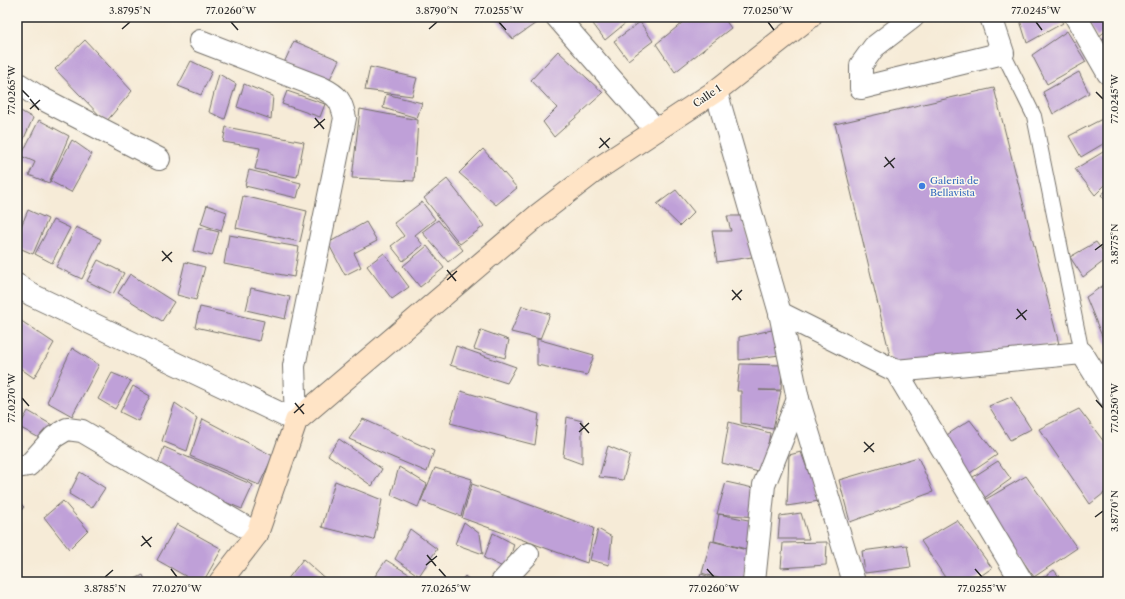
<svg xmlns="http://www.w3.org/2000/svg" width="1125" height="599" font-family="'Libre Caslon Text',serif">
<rect width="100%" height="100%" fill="#fbf7ec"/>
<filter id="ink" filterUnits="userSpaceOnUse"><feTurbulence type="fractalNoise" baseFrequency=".025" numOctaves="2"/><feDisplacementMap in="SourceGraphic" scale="8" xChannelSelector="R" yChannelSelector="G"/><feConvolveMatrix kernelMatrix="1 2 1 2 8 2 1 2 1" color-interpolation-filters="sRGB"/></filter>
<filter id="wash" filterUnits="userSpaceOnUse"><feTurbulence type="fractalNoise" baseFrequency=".012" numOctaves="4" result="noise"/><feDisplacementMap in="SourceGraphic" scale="16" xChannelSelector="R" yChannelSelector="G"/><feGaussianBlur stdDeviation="0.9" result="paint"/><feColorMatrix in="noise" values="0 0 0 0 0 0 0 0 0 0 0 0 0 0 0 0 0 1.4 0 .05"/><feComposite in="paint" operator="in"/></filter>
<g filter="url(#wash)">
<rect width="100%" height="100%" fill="#f6ebd7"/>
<g id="blocks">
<g fill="#bfa0d8">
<path d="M17,17H24L17,28Z"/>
<path d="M499,17H536L539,21L513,39L496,20Z"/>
<path d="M588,17H633L605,40Z"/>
<path d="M678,17H723L731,28L675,72L656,44L682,23Z"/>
<path d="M1019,17H1058L1063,23L1027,43Z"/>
<path d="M1086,17H1108V29L1097,38Z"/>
<path d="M640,22L653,41L628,60L614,41Z"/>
<path d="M1067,31L1086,62L1047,84L1032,55Z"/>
<path d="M1108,35V59L1098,43Z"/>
<path d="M85,40L132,91L106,122L55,69Z"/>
<path d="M294,41L339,60L329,81L284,63Z"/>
<path d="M558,51L603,93L554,137L543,122L557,108L531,80Z"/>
<path d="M191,61L212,71L201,95L178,86Z"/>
<path d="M370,67L417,78L412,96L365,90Z"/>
<path d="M1079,72L1089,93L1053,114L1043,92Z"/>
<path d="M219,74L236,84L225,119L209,112Z"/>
<path d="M244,84L273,96L271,119L237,107Z"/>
<path d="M994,88L1059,344L893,368L835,124Z"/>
<path d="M287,91L325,104L320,117L282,104Z"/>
<path d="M386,94L422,103L417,118L383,108Z"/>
<path d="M17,109L33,118L17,154Z"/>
<path d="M360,109L418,120L414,181L352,178Z"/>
<path d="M1106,117L1108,121V141L1081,157L1069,136Z"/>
<path d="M39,120L69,136L49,183L29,175L35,162L21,156Z"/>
<path d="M226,127L304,142L297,177L255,169L260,148L223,142Z"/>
<path d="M72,140L92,154L71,192L50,181Z"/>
<path d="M483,149L517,188L496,205L459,173Z"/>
<path d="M1108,149V182L1095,195L1075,169Z"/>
<path d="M249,170L301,183L297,198L245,186Z"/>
<path d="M447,179L484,226L460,244L424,198Z"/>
<path d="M1108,189V203L1101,195Z"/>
<path d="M676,190L694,212L680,226L657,204Z"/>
<path d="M243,196L307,211L300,242L236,228Z"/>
<path d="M422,202L435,219L415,235L423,245L403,261L391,246L404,236L394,223Z"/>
<path d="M207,205L227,212L221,231L201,224Z"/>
<path d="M28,210L48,219L33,254L17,247V236Z"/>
<path d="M727,216H743L752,257L717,262L712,231H731Z"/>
<path d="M53,220L70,228L52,263L35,254Z"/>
<path d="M438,220L463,250L448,262L422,232Z"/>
<path d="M366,222L377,241L354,253L361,267L345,275L328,243Z"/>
<path d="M76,227L101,239L82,279L56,267Z"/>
<path d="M199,227L219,232L212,256L193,251Z"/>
<path d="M229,235L299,247L294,277L224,264Z"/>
<path d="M1096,242L1108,258L1083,277L1070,257Z"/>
<path d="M427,246L444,268L420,287L403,266Z"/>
<path d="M384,253L409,287L392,299L367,266Z"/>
<path d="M98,260L124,273L113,294L87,281Z"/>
<path d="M185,262L205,267L196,300L177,295Z"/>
<path d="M130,274L174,302L162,321L118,293Z"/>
<path d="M1104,285L1108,289V351L1086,297Z"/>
<path d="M251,288L290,297L285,319L246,310Z"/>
<path d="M522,306L550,314L540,339L511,332Z"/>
<path d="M200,307L264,321L259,341L195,327Z"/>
<path d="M17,318L54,343L34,378L17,366Z"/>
<path d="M481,330L509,340L505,358L474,349Z"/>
<path d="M772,330L780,355L739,360V337Z"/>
<path d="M537,339L594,355L587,375L537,365Z"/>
<path d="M456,346L516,367L507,383L450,365Z"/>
<path d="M72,348L99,365L72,416L47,402Z"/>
<path d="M1108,358V377L1100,364Z"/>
<path d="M740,364L782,365L781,390H759L781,391L773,429L741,423V391H737Z"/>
<path d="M112,373L131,381L115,409L98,399Z"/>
<path d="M133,386L150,396L138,421L120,412Z"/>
<path d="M461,391L539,414L535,445L450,423Z"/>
<path d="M1011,397L1031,429L1010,440L989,406Z"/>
<path d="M175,403L197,418L187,451L162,441Z"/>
<path d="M1079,409L1108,447V490L1090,504L1039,429Z"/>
<path d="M28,411L52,425L45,441L19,427Z"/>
<path d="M567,417L582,421V464L563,457Z"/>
<path d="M203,419L273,456L259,485L190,456Z"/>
<path d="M363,419L434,451L427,472L349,439Z"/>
<path d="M970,420L997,455L967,475L942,438Z"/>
<path d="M729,422L770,433L763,473L722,463Z"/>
<path d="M339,439L382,469L372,486L328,455Z"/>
<path d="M608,446L630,455L623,480L599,477Z"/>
<path d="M164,447L253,485L242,509L155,473Z"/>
<path d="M801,452L819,501L787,506L789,455Z"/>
<path d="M918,457L933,492L850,522L839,480Z"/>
<path d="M998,461L1011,479L983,499L970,479Z"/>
<path d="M399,467L427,484L418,507L391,495Z"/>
<path d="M435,468L472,479L461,516L421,501Z"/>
<path d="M80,472L105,488L92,508L69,494Z"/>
<path d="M1026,476L1077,548L1034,577L981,502Z"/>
<path d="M335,481L382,500L374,540L322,527Z"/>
<path d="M726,482L762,490L757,517L717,514Z"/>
<path d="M472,484L594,528L587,563L462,518Z"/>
<path d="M17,500L24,507L17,515Z"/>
<path d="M63,501L88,530L69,549L44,517Z"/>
<path d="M801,513L809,539H778L780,516Z"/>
<path d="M719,514L753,521L750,550L714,541Z"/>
<path d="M957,520L992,568L972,582H948L921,541Z"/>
<path d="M464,522L480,534L483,554L455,544Z"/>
<path d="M177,524L222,549L203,582H196L157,560Z"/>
<path d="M410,529L437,549L419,576L395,559Z"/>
<path d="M598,529L612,537L609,565L590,560Z"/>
<path d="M493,533L514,544L507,569L484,558Z"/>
<path d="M711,541L747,550L744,582H730L702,573Z"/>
<path d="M827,542L826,565L781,568L783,543Z"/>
<path d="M907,545L911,567L865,573L862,551Z"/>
<path d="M303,559L329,582H289L287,580Z"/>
<path d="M386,560L417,579L415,582H371Z"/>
<path d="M1054,570L1063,582H1036Z"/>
<path d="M701,574L724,582H698Z"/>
<path d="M143,575L146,582H129Z"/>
<path d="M465,576L472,582H460Z"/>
</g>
</g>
</g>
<g filter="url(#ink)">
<use href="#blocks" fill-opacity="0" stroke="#726e67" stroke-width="1"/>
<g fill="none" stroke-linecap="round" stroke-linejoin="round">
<g stroke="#726e67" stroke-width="16">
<path id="lane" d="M1003,53L1034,116L1082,353"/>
</g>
<g stroke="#726e67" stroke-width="24">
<g id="street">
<path d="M557,17L656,130"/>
<path d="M913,17L874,47L861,65V88L1003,53L991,17"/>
<path d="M1076,17L1108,73"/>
<path d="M17,83L39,97L159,159"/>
<path d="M716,91L780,313L798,399L854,582"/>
<path d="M17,285L32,295L296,421L294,366L345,118C341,100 338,96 322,88L200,41"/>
<path d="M780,313L896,371L1022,582"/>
<path d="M896,371L1082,353L1108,395"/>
<path d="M17,467L29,465L54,437L67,429L82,431L257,534"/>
<path d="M502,582L528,554"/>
<path d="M754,582L764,485L798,399"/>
</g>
</g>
<g stroke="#726e67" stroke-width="24">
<path id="secondary" d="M220,582L257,534L296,421L538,215L599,168L716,91L810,17"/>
</g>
<use href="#lane" stroke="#fff" stroke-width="14"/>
<use href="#street" stroke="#fff" stroke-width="22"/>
<use href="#secondary" stroke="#ffe4c6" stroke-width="22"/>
</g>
</g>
<path fill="none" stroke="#2b2b2b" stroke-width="1.5" d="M231,22L238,30M499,22L506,30M768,22L774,30M1036,22L1042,30M122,29L130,22M429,29L437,22M22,90L29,97M1096,92L1103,99M30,99L39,110M30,109L40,100M315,118L324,129M314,128L325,119M600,138L609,148M599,148L610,138M885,157L894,168M884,167L895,158M1095,250L1103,244M162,251L172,262M162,261L172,252M447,270L456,281M447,280L457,271M732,290L741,300M732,300L742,290M1017,309L1026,320M1016,319L1027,310M22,398L29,406M1096,400L1103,408M295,403L304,414M294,413L304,404M580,423L589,433M579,432L589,423M864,442L874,452M864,452L874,443M1095,517L1103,511M142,536L151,547M141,546L152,537M427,555L436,566M426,565L437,556M171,569L177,577M439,569L446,577M707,569L714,577M975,569L982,577M105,577L113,570"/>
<circle fill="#3f7fe0" stroke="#fbf7ec" stroke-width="1.5" cx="922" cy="186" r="4"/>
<g text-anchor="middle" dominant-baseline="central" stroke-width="3" stroke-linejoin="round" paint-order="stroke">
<g font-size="10" fill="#2b2b2b" stroke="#fbf7ec">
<text transform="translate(707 96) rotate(-34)">Calle 1</text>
</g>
<g font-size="10" fill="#366cbe" stroke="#fbf7ec" text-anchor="start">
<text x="930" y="180">Galeria de<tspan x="930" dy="12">Bellavista</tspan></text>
</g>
</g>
<rect width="1125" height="599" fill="none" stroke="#fbf7ec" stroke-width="44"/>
<rect x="22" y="22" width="1081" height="555" fill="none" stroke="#2b2b2b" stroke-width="1.5"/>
<g font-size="10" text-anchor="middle" fill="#2b2b2b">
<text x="130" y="14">3.8795°N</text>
<text x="231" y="14">77.0260°W</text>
<text x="437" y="14">3.8790°N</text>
<text x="499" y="14">77.0255°W</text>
<text x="768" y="14">77.0250°W</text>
<text x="1036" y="14">77.0245°W</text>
<text transform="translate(11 90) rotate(-90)" y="4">77.0265°W</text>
<text transform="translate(1114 99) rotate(-90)" y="4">77.0245°W</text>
<text transform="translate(1114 244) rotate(-90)" y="4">3.8775°N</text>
<text transform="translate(11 398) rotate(-90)" y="4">77.0270°W</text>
<text transform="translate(1114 408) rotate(-90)" y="4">77.0250°W</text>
<text transform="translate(1114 511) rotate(-90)" y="4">3.8770°N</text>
<text x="105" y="592">3.8785°N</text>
<text x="177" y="592">77.0270°W</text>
<text x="446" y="592">77.0265°W</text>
<text x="714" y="592">77.0260°W</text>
<text x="982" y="592">77.0255°W</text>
</g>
</svg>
